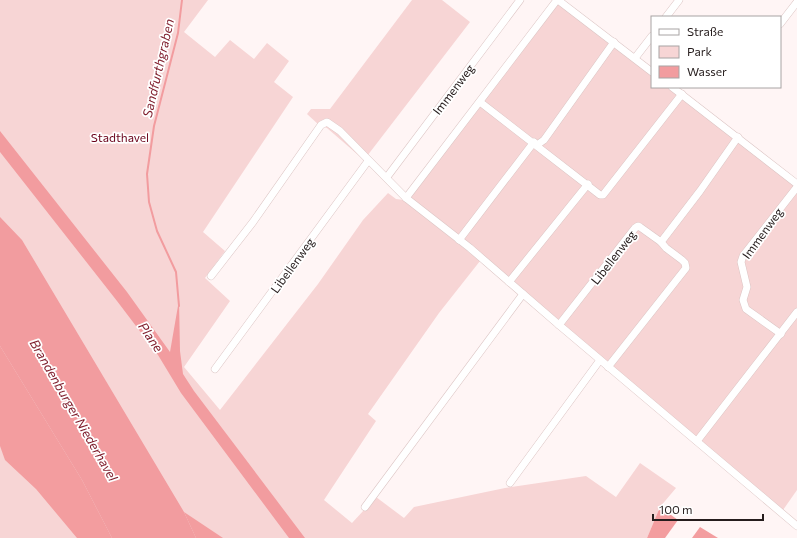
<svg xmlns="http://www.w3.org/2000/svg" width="797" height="538" font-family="Commissioner,sans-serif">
<rect width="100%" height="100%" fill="#fff5f5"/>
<g fill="#f7d5d5">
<path d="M0,0H208L184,32L215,57L230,40L254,59L267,43L289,61L274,82L293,97L203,232L225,251L205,278L230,301L184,367L220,410L318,284L363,220L388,193L396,199L404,200L480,261L439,313L368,414L376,421L324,500L352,523L376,497L404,518L414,507L505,488L586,476L616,497L640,463L676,488L660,507L647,538H0Z"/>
<path d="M412,0H442L470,22L364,160L327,128L319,125L307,114L311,109H330Z"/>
<path d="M558,4L652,75V87H668L797,187V490L783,510L410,197Z"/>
</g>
<g fill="#f39d9f">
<path d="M0,346L82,480L112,538H77L36,489L5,460L0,446Z"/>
<path d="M660,507L678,520L665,538H647Z"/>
<path d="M184,512L223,538H196Z"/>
<path d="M700,527L718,538H692Z"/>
</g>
<g fill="#f29c9f">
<path d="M0,131L127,292L170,352L179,300L180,351L183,374L194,391L305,538H289L181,393L158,355L117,301L0,152Z"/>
<path d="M0,217L22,240L184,512L196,538H112L82,480L0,346Z"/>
</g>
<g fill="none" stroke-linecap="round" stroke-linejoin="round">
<path stroke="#f29c9f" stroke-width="2" d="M179,306L176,272L157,231L149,202L147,174L154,126L178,33L182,0"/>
<g stroke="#dcc5c4" stroke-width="8">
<g id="minor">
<path d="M558,0L652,72"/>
<path d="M666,17L679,0"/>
<path d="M780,24L797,2"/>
<path d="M635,58L652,36"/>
<path d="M672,87L797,184"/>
<path d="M480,102L600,195H603L682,94"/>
<path d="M537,145L544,140L614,42"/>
<path d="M387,177L520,0"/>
<path d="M406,198L557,0"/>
<path d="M459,240L534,142"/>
<path d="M661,242L700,191L738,137"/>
<path d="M211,276L253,222L321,125L327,122L340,131L406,198L470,248L559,325L797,526"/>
<path d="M509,282L588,184"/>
<path d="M559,325L635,228L638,226L640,227L661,242L666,248L682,260L685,263L686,268L608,367"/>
<path d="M781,334L746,309L743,300L747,287L741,262L743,256L797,187"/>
<path d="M215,369L368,161"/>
<path d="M697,441L797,312"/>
<path d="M510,483L600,360"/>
<path d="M365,507L523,294"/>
</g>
</g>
<use href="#minor" stroke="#fff" stroke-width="7"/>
</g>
<g text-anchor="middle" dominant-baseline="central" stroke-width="3.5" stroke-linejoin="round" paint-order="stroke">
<g font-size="12" fill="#251c1c" stroke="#fff">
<text transform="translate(453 89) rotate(-53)">Immenweg</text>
<text transform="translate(762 233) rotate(-54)">Immenweg</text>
<text transform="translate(613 257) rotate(-52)">Libellenweg</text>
<text transform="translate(292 265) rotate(-54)">Libellenweg</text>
</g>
<g font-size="12" fill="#690019" stroke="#fff">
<text x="120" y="137">Stadthavel</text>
</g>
<g font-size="13" font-style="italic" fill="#7e1b2a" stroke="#fff">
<text transform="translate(158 68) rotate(-77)">Sandfurthgraben</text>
<text transform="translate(151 337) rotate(56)">Plane</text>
<text transform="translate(74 410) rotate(60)">Brandenburger Niederhavel</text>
</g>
</g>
<rect x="651" y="16" width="130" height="72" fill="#ffffff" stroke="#a8a4a4"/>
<rect x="659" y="29" width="20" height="6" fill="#ffffff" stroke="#a8a4a4"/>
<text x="687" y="36" font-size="12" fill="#251c1c">Straße</text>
<rect x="659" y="46" width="20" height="12" fill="#f7d5d5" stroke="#a8a4a4"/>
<text x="687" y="56" font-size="12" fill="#251c1c">Park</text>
<rect x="659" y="66" width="20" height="12" fill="#f29c9f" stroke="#a8a4a4"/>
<text x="687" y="76" font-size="12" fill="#251c1c">Wasser</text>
<path d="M653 514v6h110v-6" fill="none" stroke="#251c1c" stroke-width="2"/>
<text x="659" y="514" font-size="12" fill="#251c1c" stroke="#ffffff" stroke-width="3" paint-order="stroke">100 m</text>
</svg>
